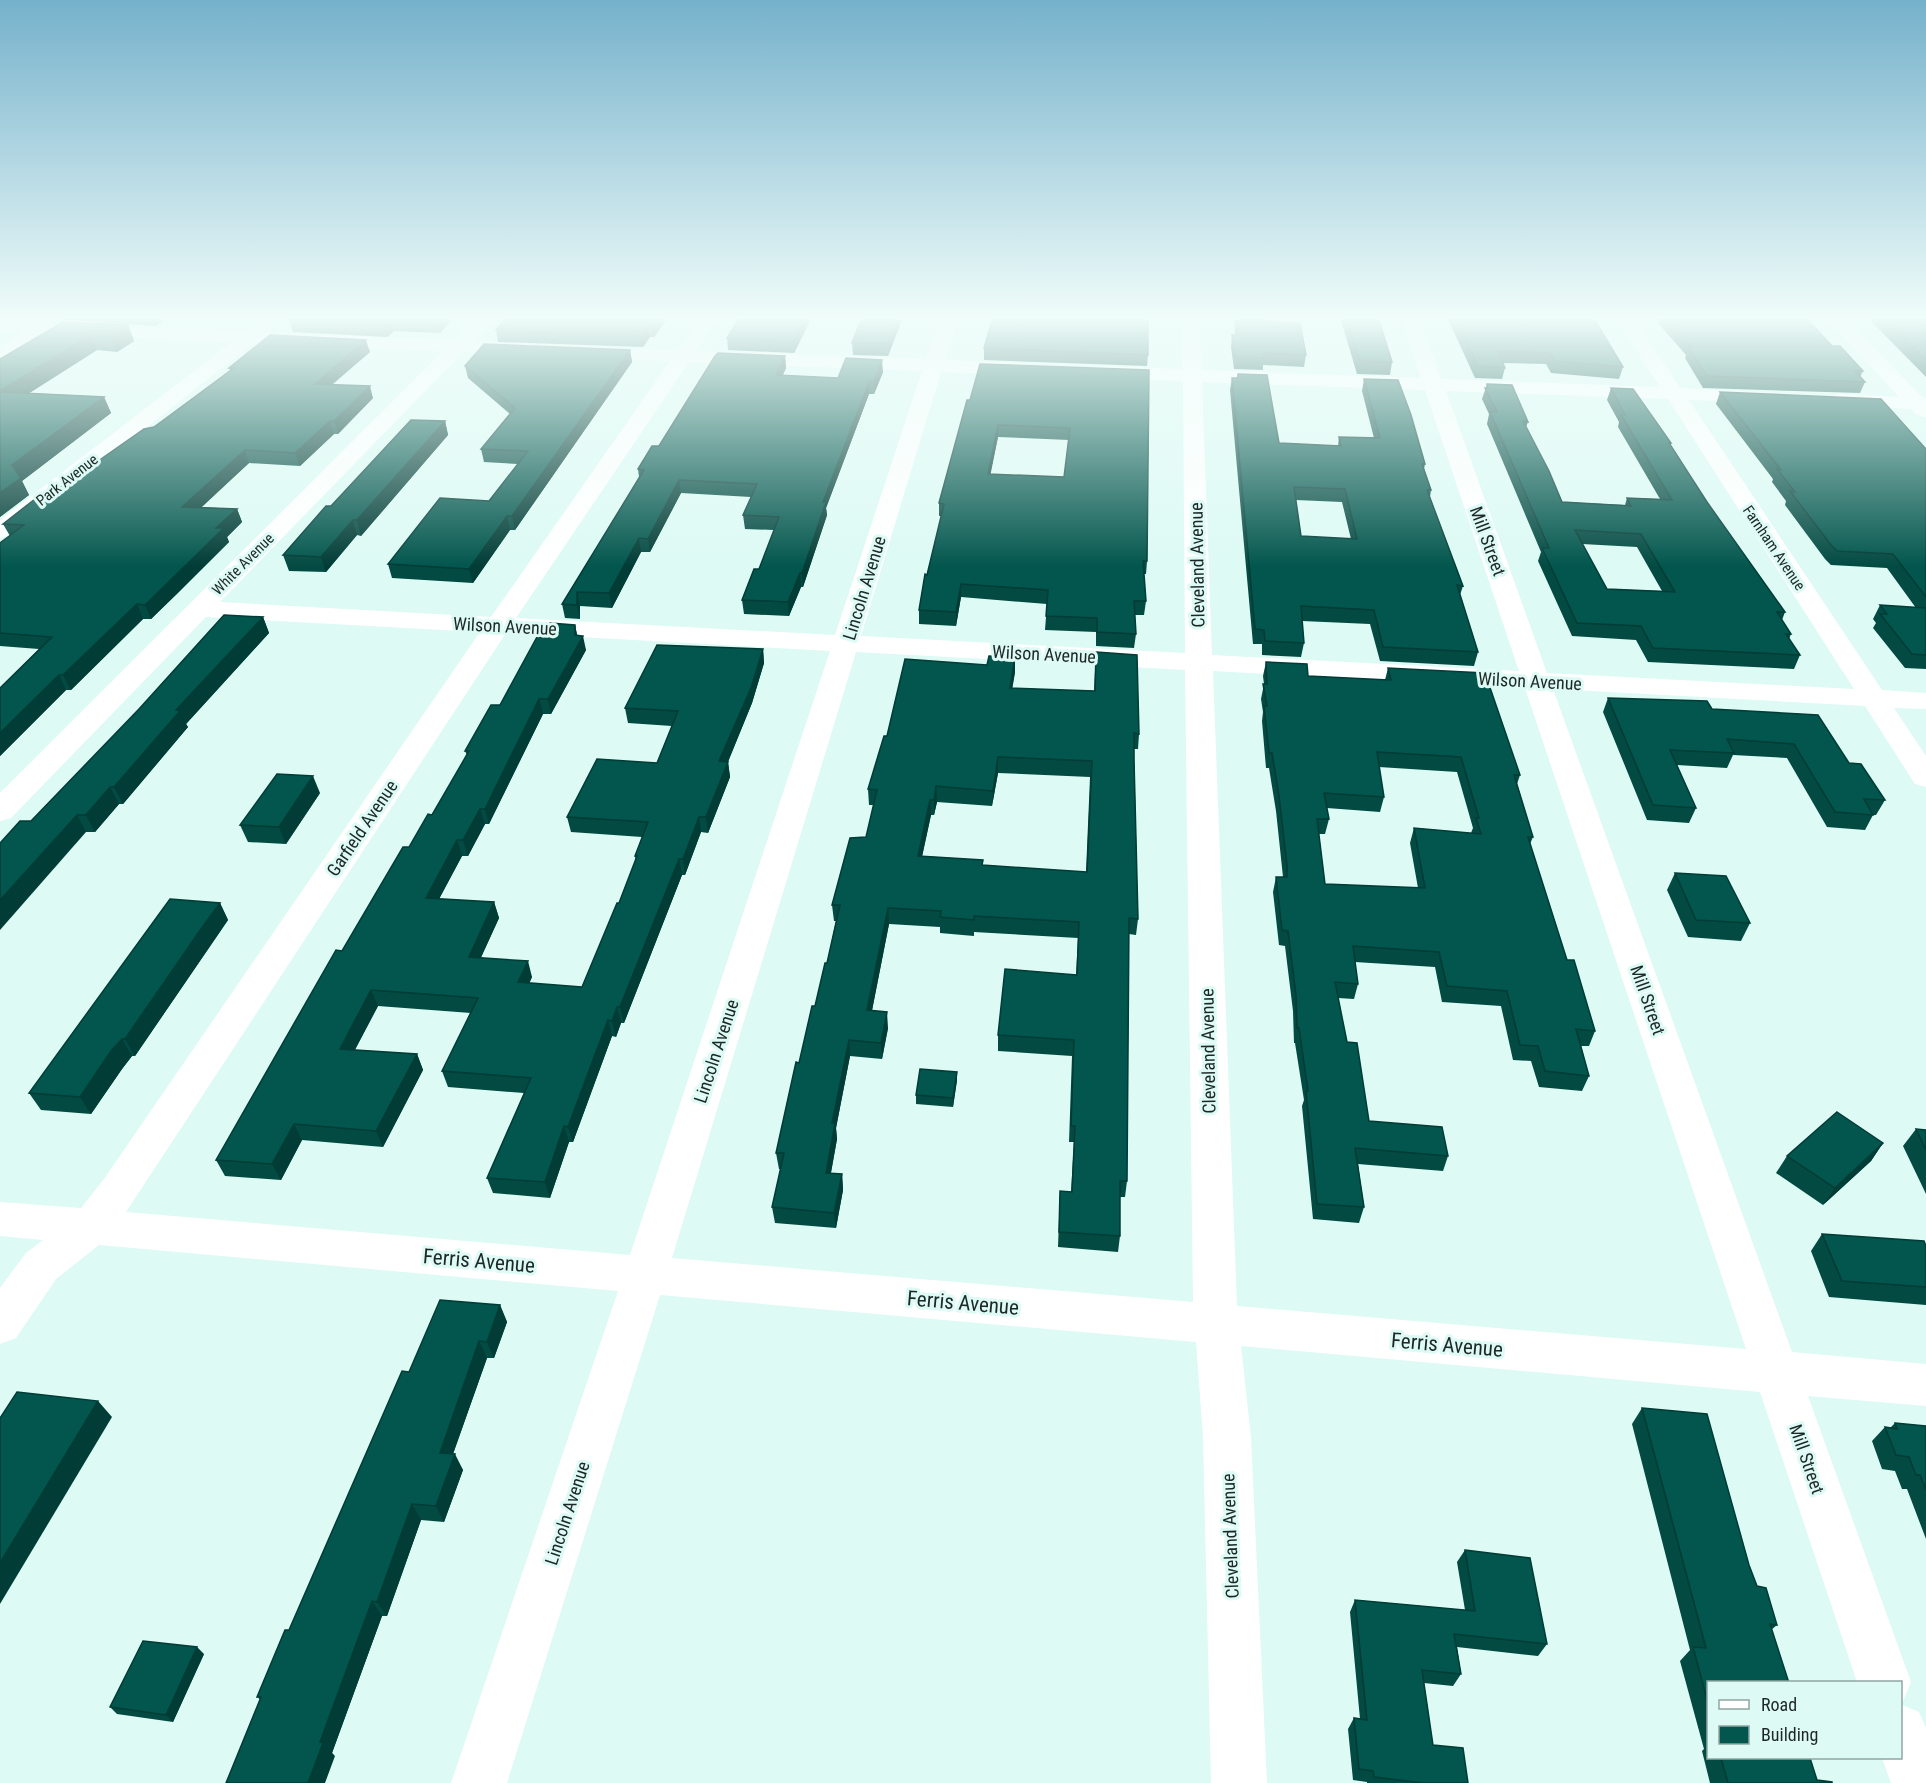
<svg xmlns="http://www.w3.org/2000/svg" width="1926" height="1783" font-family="'Roboto Condensed',sans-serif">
<rect width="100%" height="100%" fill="#ddfaf4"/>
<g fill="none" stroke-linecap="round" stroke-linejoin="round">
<g fill="#fff" fill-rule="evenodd">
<path d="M476,317H496L474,341L526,343L533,345L535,349L533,353L526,355L463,352L220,602L491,617L670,361L586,358L579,356L577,352L579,348L678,350L701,317H719L696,351L926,359L940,317H958L945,360L1023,363L1030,365L1033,369L1030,373L1023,375L941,372L861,636L1185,653L1183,381L1105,378L1098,376L1095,372L1098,368L1105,366L1182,369V317H1200L1202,370L1421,378L1401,317H1419L1441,379L1660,387L1615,317H1633L1680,388L1771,393L1774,397L1771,401L1764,403L1689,400L1882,690L1926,693V709L1894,708L1926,756V787L1915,784L1865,706L1553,689L1792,1352L1926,1364V1406L1808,1396L1911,1682L1903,1701L1900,1702V1682H1857L1760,1392L1241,1346L1251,1437L1267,1783H1211L1203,1437L1196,1342L660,1295L507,1783H451L618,1291L99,1245L56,1279L16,1338L0,1344V1288L26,1253L43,1240L0,1236V1202L81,1208L104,1179L480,632L206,617L11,818L0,821V793L443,351L254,343L8,536L0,538V520L232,342L46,334L7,359L0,361V347L22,332L0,331V321H45L52,323L245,331L257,325L264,327L265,332L454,340ZM689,362L922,371L835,635L516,618ZM1202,382L1425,390L1519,671L1212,655ZM1446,391L1668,399L1854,689L1547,673ZM506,633L830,651L630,1255L126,1212ZM856,652L1185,670L1193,1302L672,1258ZM1213,671L1525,688L1746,1349L1237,1306Z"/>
<path d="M1825,317H1844L1923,398H1926V417L1917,415L1911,409L1832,404L1829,400L1832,396L1839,394L1899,397Z"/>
<path d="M1900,1704L1919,1712L1926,1728V1783H1891L1882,1758H1900Z"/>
</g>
</g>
<g fill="#024a42" fill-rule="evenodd">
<path d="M27,317H168L156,326Z"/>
<path d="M260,317H455L440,333L394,331L387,337L293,332L289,319Z"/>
<path d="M668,317L654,337H650L643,347L498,342L496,330Z"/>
<path d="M740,317H812L794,353L728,350L727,338Z"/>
<path d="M862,317H903L888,356L853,355L852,343Z"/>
<path d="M1234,317H1263L1264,321L1306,355L1304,367L1263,365V370L1234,369L1231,347L1232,335H1235Z"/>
<path d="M1340,317H1378L1392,362L1390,375L1357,374Z"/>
<path d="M1447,317H1593L1623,367L1619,379L1551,373L1546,364L1503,363L1505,368L1502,379L1475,378Z"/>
<path d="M1656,317H1805L1832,346L1863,371L1860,377L1865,382L1860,393L1703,388L1685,358L1686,355L1658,323L1659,321Z"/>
<path d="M1867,317H1926V377Z"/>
<path d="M128,325L134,341L117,352L97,350L29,393L104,397L111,413L22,481L29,495L0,517V359Z"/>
<path d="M984,348L1148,355L1147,366L984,360Z"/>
<path d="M630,350L632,362L515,530H510L473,583L392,578L388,564L489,501L518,464L484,462L481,449L510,414L468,378L465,366Z"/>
<path d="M370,352L332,384L373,398L338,434H334L300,466L249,463L201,507L237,509L242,522L227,537L229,542L177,594L151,619H143L71,690H66L0,756V688L39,649L0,646V543L10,536L3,524L38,503L154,427L230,370L229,368Z"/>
<path d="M785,356L786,368L783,375L838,378L883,372L874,394H869L826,508L827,515L803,587H801L789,616L744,614L742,600L759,569L774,530L745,529L743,515L751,497L681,493L650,552H641L612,608L580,606V619L565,618L562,604L639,477L638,469L659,446Z"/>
<path d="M1149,370L1147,561L1146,574H1144L1146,601L1144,615H1135L1136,634L1134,648L1096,646V632L1045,630L1047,604L961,597L956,626L919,624V610L941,516H939V503L970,400ZM998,437L1069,440L1064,477L990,474Z"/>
<path d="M1238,374L1279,443L1338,446L1339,437L1374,438L1362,391L1364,379L1425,464L1424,469L1431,490L1430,497L1463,586L1460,595L1478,652L1474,666L1380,661L1370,624L1302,621L1304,643L1301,657L1262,655V644H1253L1230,390L1232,378H1237ZM1296,500L1342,502L1351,539L1301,536Z"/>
<path d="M1487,384L1528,422L1526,427L1562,502L1625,505L1627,498L1660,499L1618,427L1619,422L1607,400L1611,388L1671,443V445L1707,502L1785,612L1782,620L1791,634L1789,639L1800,655L1794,669L1648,662L1636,640L1572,636L1538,561L1541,552L1487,424L1489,414L1482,399ZM1582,544L1637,547L1662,591L1607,589Z"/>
<path d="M1720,392L1926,449V669L1905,668L1873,628L1876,623L1873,619L1880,605L1916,608L1887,568L1831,565L1825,559L1785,505L1786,501L1772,482L1773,479L1716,404Z"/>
<path d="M445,421L448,435L361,536L357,535L326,572L289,571L283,555L331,506Z"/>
<path d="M263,617L269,633L186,724L188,727L123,804H119L95,832H86L31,821Z"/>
<path d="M575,625L577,635L586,650L551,714H543L489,824H485L468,856H462L439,899L494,902L499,918L481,957L532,977L529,983L582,987L619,903L636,861L635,856L642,837L571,832L567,817L657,763L672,726L628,723L625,708L763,649L764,663L752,703L728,762L730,777L708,833L701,832L685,875H682L624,1023H621L616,1037L612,1036L573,1142H569L550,1198L493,1193L487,1178L524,1093L448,1087L442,1071L471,1013L378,1006L355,1050L417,1054L423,1070L383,1147L302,1140L281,1180L225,1176L216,1160L342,951L409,847L432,815L467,755L465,751L500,705L542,637Z"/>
<path d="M1096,652L1139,734L1138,749H1134L1138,919L1136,935L1129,934L1127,1181L1125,1197H1120V1236L1118,1252L1058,1247L1060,1191L1071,1192L1074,1142H1069L1072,1056L998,1051V1035L1076,975L1078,938L974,932V936L940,933V927L889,924L872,1010L888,1028L882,1059L850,1056L836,1128L837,1139L831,1173L842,1174L843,1190L836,1228L775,1223L772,1207L781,1169H779L776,1153L799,1063L827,963L836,921H834L832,905L866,837L874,805H869L868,789L887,736L987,665L1015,657V672L1012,688L1094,691ZM998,773L1090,777L1086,872L983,865V860L922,856L931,815H934L937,802L992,806Z"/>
<path d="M1266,662L1308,676L1385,680L1388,668L1520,775L1517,784L1533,837L1530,844L1567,960L1595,1031L1589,1046H1581L1589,1076L1582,1091L1539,1087L1531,1061L1513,1060L1501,1006L1442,1002L1435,967L1355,962L1358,984L1354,999L1338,998L1347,1042L1369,1121L1448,1156L1443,1171L1358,1164L1364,1207L1359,1223L1313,1219L1302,1106L1304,1100L1295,1043H1294L1293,1011L1285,946L1279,945L1273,892L1276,877H1283L1276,811L1269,768H1266L1262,721L1263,712L1261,699L1264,684L1263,676ZM1379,767L1457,772L1473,828L1471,833L1414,828L1410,843L1418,888L1325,884L1319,834H1325L1329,819L1327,808L1380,812L1384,797Z"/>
<path d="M1608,698L1712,709L1849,763L1885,800L1876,815H1873L1865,830L1827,827L1787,758L1733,755L1727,768L1677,765L1696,808L1689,823L1647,820L1603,712Z"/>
<path d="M320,793L286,844L248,842L240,825Z"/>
<path d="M1675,873L1750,923L1741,941L1688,937L1667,890Z"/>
<path d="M220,903L228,920L135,1056H132L122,1069L91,1114L41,1110L29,1093Z"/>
<path d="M957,1080L953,1107L916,1104V1095Z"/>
<path d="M1916,1129L1926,1130V1194L1903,1146Z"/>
<path d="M1883,1143L1871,1161L1823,1205L1776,1173L1787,1156Z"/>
<path d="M1822,1234L1926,1246V1305L1829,1297L1811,1251Z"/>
<path d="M500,1305L507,1322L494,1358H487L453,1454L463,1470L444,1522L421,1520L387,1616H382L332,1753L335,1756L257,1697L289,1630Z"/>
<path d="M1642,1408L1749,1565L1757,1586L1777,1625L1708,1683V1758H1810L1817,1780L1832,1783H1710L1702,1751L1704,1749L1680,1661L1690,1650L1632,1424Z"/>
<path d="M1895,1423L1926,1426V1539L1907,1489H1902L1895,1471L1882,1469L1872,1441L1885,1427L1890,1428Z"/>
<path d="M1465,1550L1547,1644L1538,1656L1457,1647L1461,1674L1453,1686L1424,1683L1433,1745L1468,1783H1367V1782L1353,1780L1348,1729L1354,1718L1360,1719L1350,1612L1355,1600L1465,1610L1457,1562Z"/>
<path d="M204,1654L173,1722L117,1714L110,1707Z"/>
</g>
<g fill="#013c36">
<path d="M153,317H168L156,326Z"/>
<path d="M388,317H390L394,331L387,337L383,321Z"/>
<path d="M437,317H455L440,333Z"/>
<path d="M658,317H668L654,337L653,326Z"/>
<path d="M805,317H812L794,353L793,341Z"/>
<path d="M898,317H903L888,356L887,344Z"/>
<path d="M128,325L134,341L117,352L111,336Z"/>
<path d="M648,325L650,337L643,347L641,335Z"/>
<path d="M91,335L97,350L6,408L0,396V391Z"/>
<path d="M366,340L370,352L319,396L315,384Z"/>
<path d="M630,350L632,362L515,530L512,516Z"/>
<path d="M785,356L786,368L777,387L776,375Z"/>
<path d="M882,360L883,372L874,394V382Z"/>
<path d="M869,382V394L826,508L827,515L803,587L802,573L823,502Z"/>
<path d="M370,386L373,398L338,434L334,421Z"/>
<path d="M104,397L111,413L22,481L29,495L0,517V493L12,465Z"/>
<path d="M330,421L334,434L300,466L295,453Z"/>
<path d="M445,421L448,435L361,536L357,520Z"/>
<path d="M998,425V437L988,487V474Z"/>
<path d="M245,450L249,463L188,520L182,507Z"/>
<path d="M679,480L681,493L650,552L648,539Z"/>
<path d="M237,509L242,522L227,537L229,542L151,619L145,605L216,528Z"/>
<path d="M507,516L510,530L473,583L469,569Z"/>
<path d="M353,520L357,535L326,572L321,557Z"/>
<path d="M639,538L641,552L612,608L609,593Z"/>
<path d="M800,573L801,587L789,616L788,602Z"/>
<path d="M961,584V597L956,626V612Z"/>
<path d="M577,592L580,606V619L577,605Z"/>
<path d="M137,604L143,619L71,690L63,675Z"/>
<path d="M263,617L269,633L186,724L188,727L123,804L114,787L176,710Z"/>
<path d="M575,625L578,639L583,636L586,650L551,714L548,699L575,635Z"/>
<path d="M763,649L764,663L752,703L722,776L719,761Z"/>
<path d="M1015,657V672L1010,703V688Z"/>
<path d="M59,675L66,690L0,756V733Z"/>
<path d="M539,699L543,714L489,824L485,809Z"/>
<path d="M998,757V773L992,806L993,791Z"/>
<path d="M728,762L730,777L708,833L706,817Z"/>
<path d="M313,776L320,793L286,844L279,827Z"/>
<path d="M936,786L937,802L934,815V800Z"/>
<path d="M110,787L119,804L95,832L86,815Z"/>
<path d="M930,800L931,815L919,871L918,856Z"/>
<path d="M480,809L485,824L468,856L463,840Z"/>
<path d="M77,815L86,832L0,930V900Z"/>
<path d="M699,817L701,832L685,875L683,859Z"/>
<path d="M457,840L462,856L431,914L426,898Z"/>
<path d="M679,859L682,875L624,1023L620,1007Z"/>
<path d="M494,902L499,918L474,973L469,957Z"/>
<path d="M220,903L228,920L135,1056L125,1039L201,929Z"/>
<path d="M888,908L889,924L869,1026L867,1010Z"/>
<path d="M528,961L532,977L523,998L518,982Z"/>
<path d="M371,990L378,1006L347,1064L340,1049Z"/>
<path d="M617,1007L621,1023L616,1037L612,1021Z"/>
<path d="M887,1012L888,1028L882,1059L881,1043Z"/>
<path d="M608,1020L612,1036L573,1142L568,1127Z"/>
<path d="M122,1039L132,1056L122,1069L91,1114L80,1097L111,1051Z"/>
<path d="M849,1040L850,1056L836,1128L837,1139L828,1188L826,1173L832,1123Z"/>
<path d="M417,1054L423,1070L383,1147L376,1131Z"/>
<path d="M957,1072V1080L953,1107V1098Z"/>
<path d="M294,1124L302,1140L281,1180L272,1164Z"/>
<path d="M564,1126L569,1142L550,1198L545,1182Z"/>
<path d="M1883,1143L1871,1161L1823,1205L1835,1188Z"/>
<path d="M842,1174L843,1190L836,1228L834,1213Z"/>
<path d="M500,1305L507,1322L494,1358L487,1342Z"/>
<path d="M479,1341L487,1358L448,1468L440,1453Z"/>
<path d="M98,1401L112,1417L0,1604V1563Z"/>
<path d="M455,1454L463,1470L444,1522L436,1506Z"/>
<path d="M412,1504L421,1520L387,1616L377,1602Z"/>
<path d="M372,1601L382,1616L332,1753L335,1756L325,1783H308L320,1742Z"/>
<path d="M197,1647L204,1654L173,1722L166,1715Z"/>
</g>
<g fill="#02564d" stroke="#013c36" stroke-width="1.5" fill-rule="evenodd">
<path d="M297,317H388L383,321Z"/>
<path d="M508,317H658L653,326L648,325L641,335L496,330Z"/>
<path d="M740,317H805L793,341L727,338Z"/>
<path d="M862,317H898L887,344L852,343Z"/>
<path d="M993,317H1148V355L984,348Z"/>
<path d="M1236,317H1263L1264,321L1300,323L1306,355L1263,353L1264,358L1235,357L1232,335H1238Z"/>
<path d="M1346,317H1378L1392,362L1360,361Z"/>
<path d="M1455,317H1593L1623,367L1554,361L1549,353L1498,351L1505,368L1478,366Z"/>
<path d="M1666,317H1805L1832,346H1840L1863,371H1855L1865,382L1707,376L1688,347H1692Z"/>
<path d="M1883,317H1926V360Z"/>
<path d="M63,322L128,325L111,336L91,335L0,391V359Z"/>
<path d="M270,335L366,340L315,384L370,386L334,421H330L295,453L245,450L182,507L237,509L216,528H224L145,605L137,604L63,675H59L0,733V688L52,637L0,633V543L24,525L3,524L35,499L38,503L144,429L154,427L234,368H229Z"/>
<path d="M484,344L630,350L512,516H507L469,569L388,564L440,498L489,501L528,451L481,449L515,408L465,366Z"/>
<path d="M718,353L785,356L776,375L838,378L846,358L882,360L874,382H869L823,502H826L802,573H800L788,602L742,600L754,569H759L779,517L743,515L757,484L679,480L648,539L639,538L609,593L577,592V605L562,604L644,470L638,469L652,446H659L715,356Z"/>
<path d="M980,364L1149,370L1147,561H1143L1146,601H1134L1136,634L1097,632V618L1046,616L1048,590L961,584L956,612L919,610L925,574L927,575L944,504L939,503L967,400H970ZM998,425L1070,428L1064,477L988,474Z"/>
<path d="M1238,374L1267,375L1279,443L1341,446L1339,437L1380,438L1364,379L1398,380L1411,415L1425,464H1422L1431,490H1427L1463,586L1457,585L1478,652L1383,647L1374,610L1301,606L1304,643L1265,641L1264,630L1255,629L1232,378H1238ZM1294,487L1345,489L1357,539L1301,536Z"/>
<path d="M1487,384L1512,385L1528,422L1523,421L1549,471L1562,502L1631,506L1627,498L1672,500L1621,415H1625L1611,388L1633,389L1671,443H1669L1707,502L1785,612H1777L1791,634H1786L1800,655L1653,648L1641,626L1577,623L1542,548H1549L1490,412H1497L1485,388H1488ZM1575,530L1641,534L1675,592L1607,589Z"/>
<path d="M0,392L104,397L12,465L21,478L0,493Z"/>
<path d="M1720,392L1881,399L1926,449V597L1893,554L1837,551L1831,545L1790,491L1795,492L1777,469L1781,470Z"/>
<path d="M411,420L445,421L357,520H353L321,557L283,555L326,506H331Z"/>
<path d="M1880,605L1926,608V655L1912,654L1880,614H1887Z"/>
<path d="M224,615L263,617L176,710L180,711L114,787H110L86,815H77L0,900V843L20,821H31L139,709Z"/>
<path d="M550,623L575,625V635L583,636L548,699H539L485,809H480L463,840H457L426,898L494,902L469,957L528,961L518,982L582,987L617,903H619L637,856H635L648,822L567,817L597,759L657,763L678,711L625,708L657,645L763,649L751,688L719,761L728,762L706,817H699L683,859H679L620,1007H617L612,1021L608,1020L568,1127L564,1126L545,1182L487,1178L531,1078L442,1071L478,998L371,990L340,1049L417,1054L376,1131L294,1124L272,1164L216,1160L336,950L342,951L403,847H409L428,814L432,815L469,751H465L491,705H500L537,637H542Z"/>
<path d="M1096,652L1137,655L1139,734L1134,733V760L1138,919L1129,918L1127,1181H1120V1236L1059,1232L1060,1191L1072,1192L1075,1126H1071L1074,1040L998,1035L1005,969L1077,975L1079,922L974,916V920L940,917L941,911L888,908L867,1010L887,1012L881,1043L849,1040L832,1123H835L826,1173L842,1174L834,1213L772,1207L784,1153H776L796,1062L799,1063L812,1006H815L825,963H827L840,905H832L850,838L866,837L877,790L868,789L884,736H887L905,659L987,665L989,656L1015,657L1010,688L1095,691ZM998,757L1092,761L1087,872L982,865L983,860L918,856L930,800H934L936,786L993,791Z"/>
<path d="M1266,662L1307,664L1308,676L1389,680H1391L1388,668L1485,673L1520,775H1514L1533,837H1528L1567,960H1574L1595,1031L1576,1029L1589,1076L1545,1071L1538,1046L1520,1045L1507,991L1447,986L1439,952L1353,946L1358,984L1335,982L1347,1042L1357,1043L1369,1121L1442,1127L1448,1156L1355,1148L1364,1207L1317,1204L1306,1091H1308L1299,1028H1297L1296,995L1288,931L1282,930L1276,877H1287V865L1279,796L1272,753H1269L1264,706H1267L1263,684H1267ZM1377,752L1461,757L1479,818H1476L1481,834L1414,828L1425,888L1325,884L1317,819H1329L1324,793L1384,797Z"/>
<path d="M1608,698L1707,701L1712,709L1818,715L1849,763L1861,764L1885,800L1864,799L1873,815L1835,812L1794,744L1727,739L1734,753L1670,750L1696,808L1653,805Z"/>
<path d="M277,774L313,776L279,827L240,825Z"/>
<path d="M1675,873L1726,876L1750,923L1696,920Z"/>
<path d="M170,899L220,903L201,929L125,1039H122L111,1051L80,1097L29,1093Z"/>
<path d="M920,1069L957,1072L953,1098L916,1095Z"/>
<path d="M1837,1112L1883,1143L1835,1188L1787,1156Z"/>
<path d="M1916,1129L1926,1130V1150Z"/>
<path d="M1822,1234L1924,1241L1926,1246V1287L1842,1281Z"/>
<path d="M440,1300L500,1305L487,1342L479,1341L440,1453L455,1454L436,1506L412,1504L377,1602L372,1601L320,1742L323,1743L308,1783H226L261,1697H257L285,1630H289L402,1371L409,1372Z"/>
<path d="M17,1392L98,1401L0,1563V1418Z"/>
<path d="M1642,1408L1707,1414L1749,1565L1757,1586L1766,1588L1777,1625L1770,1624L1789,1683H1708V1703L1693,1647L1706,1648Z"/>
<path d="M1895,1423L1926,1426V1490L1920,1475H1916L1909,1457L1896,1455L1885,1427L1897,1429Z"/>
<path d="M1465,1550L1530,1558L1547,1644L1454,1634L1461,1674L1422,1670L1433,1745L1463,1748L1468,1783H1423L1374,1777L1373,1771L1359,1769L1354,1718L1367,1720L1355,1600L1475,1611Z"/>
<path d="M143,1641L197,1647L166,1715L110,1707Z"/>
<path d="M1721,1758H1810L1817,1780L1832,1782V1783H1728Z"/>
</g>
<linearGradient id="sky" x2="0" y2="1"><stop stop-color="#75b1cb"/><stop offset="0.56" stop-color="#f0fdfa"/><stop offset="1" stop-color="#f0fdfa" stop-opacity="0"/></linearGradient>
<rect width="1926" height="567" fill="url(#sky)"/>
<g text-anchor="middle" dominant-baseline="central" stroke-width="6" stroke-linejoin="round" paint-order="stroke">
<g font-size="15" fill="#1d2826" stroke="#ddfaf4">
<text transform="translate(67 480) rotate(-38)">Park Avenue</text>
<text transform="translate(1774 548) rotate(56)">Farnham Avenue</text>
<text transform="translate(243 564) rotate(-45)">White Avenue</text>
</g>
<g font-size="18" fill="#1d2826" stroke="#ddfaf4">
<text transform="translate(1488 541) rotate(70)">Mill Street</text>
<text transform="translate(1197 565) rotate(-91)">Cleveland Avenue</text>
<text transform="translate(864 588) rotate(-73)">Lincoln Avenue</text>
<text transform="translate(505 626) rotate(3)">Wilson Avenue</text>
<text transform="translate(1044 654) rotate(3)">Wilson Avenue</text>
<text transform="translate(1530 681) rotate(3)">Wilson Avenue</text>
<text transform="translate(362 828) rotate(-56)">Garfield Avenue</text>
<text transform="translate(1648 1000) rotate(71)">Mill Street</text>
<text transform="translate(716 1051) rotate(-72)">Lincoln Avenue</text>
<text transform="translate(1208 1051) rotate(-91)">Cleveland Avenue</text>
<text transform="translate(1807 1459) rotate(71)">Mill Street</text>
<text transform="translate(567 1513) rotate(-72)">Lincoln Avenue</text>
<text transform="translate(1230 1536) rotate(-92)">Cleveland Avenue</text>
</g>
<g font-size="21" fill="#1d2826" stroke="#ddfaf4">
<text transform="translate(479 1261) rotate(5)">Ferris Avenue</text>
<text transform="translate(963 1303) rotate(5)">Ferris Avenue</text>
<text transform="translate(1447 1345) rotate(5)">Ferris Avenue</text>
</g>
</g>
<rect x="1707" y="1681" width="195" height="78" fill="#ddfaf4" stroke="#90a6a2" stroke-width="1.5"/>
<rect x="1719" y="1700" width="30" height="9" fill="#ffffff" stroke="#90a6a2" stroke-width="1.5"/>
<text x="1761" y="1711" font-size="18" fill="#1d2826">Road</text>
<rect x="1719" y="1726" width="30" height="18" fill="#02564d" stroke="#90a6a2" stroke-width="1.5"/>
<text x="1761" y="1741" font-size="18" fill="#1d2826">Building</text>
</svg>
